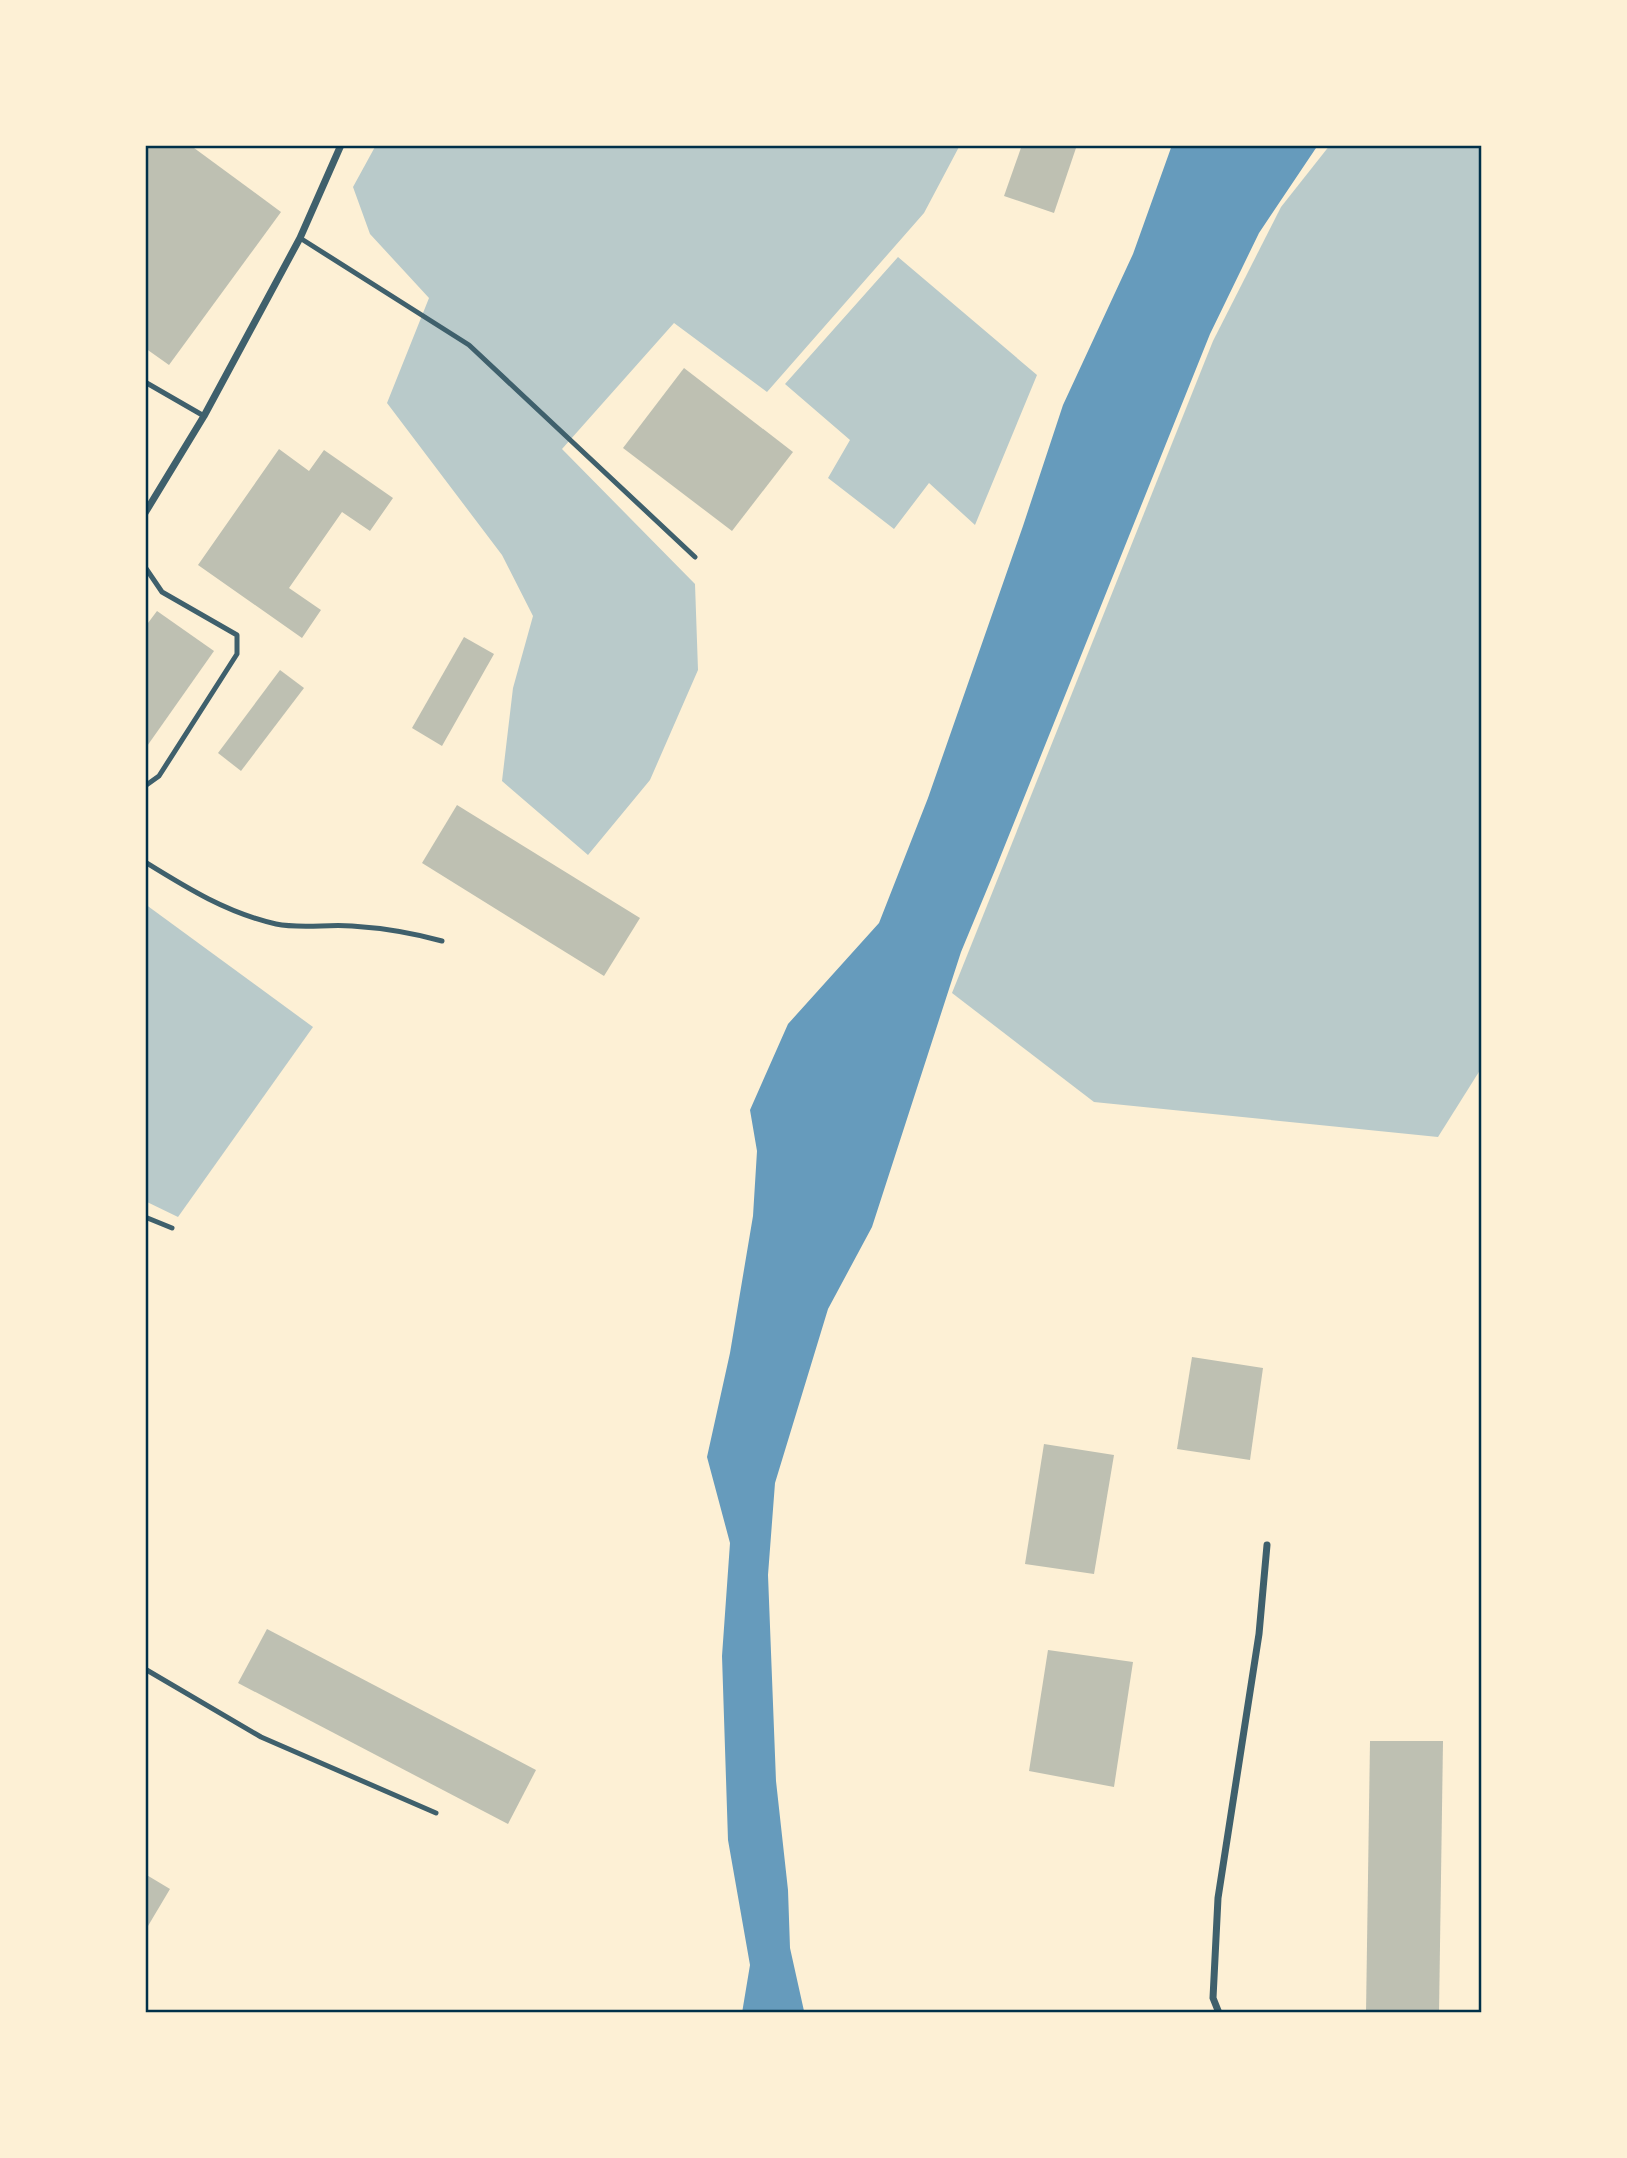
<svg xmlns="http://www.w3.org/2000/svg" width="1627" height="2158" font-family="Manrope,sans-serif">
<rect width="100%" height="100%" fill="#fdf0d5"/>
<g fill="#b9caca">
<path d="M376,145H960L924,213L767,392L674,323L562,449L695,584L698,670L650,780L588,855L502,781L513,688L533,616L502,555L387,403L429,298L370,234L353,187Z"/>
<path d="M1330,145H1482V1067L1438,1137L1094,1102L952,993L1213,341L1281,207Z"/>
<path d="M898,257L1037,375L975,525L929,483L894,529L828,478L850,440L785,384Z"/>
<path d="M145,904L313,1027L178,1217L145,1201Z"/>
</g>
<path fill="#669bbc" d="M1172,145H1318L1259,233L1210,334L995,870L961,952L872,1227L828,1309L775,1483L768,1575L776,1781L788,1890L790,1948L804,2011V2013H742L750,1965L728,1840L722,1656L730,1543L707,1457L730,1353L753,1216L757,1151L750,1110L788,1024L879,923L928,798L1023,526L1063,405L1133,254Z"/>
<g fill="#bec0b2">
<path d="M145,145H190L281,212L169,365L145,348Z"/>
<path d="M1022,145H1077L1054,213L1004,196Z"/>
<path d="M684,368L793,452L732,531L623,448Z"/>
<path d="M279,449L309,471L324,450L393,498L370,531L342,512L289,588L321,610L302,638L198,565Z"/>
<path d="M157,611L214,651L145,749V627Z"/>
<path d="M464,637L494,654L442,746L412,728Z"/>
<path d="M280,670L304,688L241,771L218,753Z"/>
<path d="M457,805L640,918L604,976L422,863Z"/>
<path d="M1192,1357L1263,1368L1250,1460L1177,1449Z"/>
<path d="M1044,1444L1114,1455L1094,1574L1025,1564Z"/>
<path d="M267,1629L536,1770L508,1824L238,1683Z"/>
<path d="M1048,1650L1133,1662L1114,1787L1029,1771Z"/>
<path d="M1370,1741H1443L1439,2013H1366Z"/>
<path d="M145,1874L170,1889L145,1931Z"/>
</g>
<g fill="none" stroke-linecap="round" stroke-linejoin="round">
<g stroke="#3f606c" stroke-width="5">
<path d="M300,238L469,345L695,557"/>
<path d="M145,382L204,416"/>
<path d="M145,567L162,592L237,635V654L159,776L145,786"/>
<path d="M145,862C187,888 227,913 276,924C300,929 328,924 352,926C383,928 413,933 442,941"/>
<path d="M145,1217L172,1228"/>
<path d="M145,1669L261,1737L436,1813"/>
</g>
<g stroke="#3f606c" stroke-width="7">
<path d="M145,513L204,416L300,238L341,145"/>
<path d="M1219,2013L1213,1998L1218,1898L1259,1634L1267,1545"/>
</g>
</g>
<rect width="1627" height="2158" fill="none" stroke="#fdf0d5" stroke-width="294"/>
<rect x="147" y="147" width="1333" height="1864" fill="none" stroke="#003049" stroke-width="2.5"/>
</svg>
